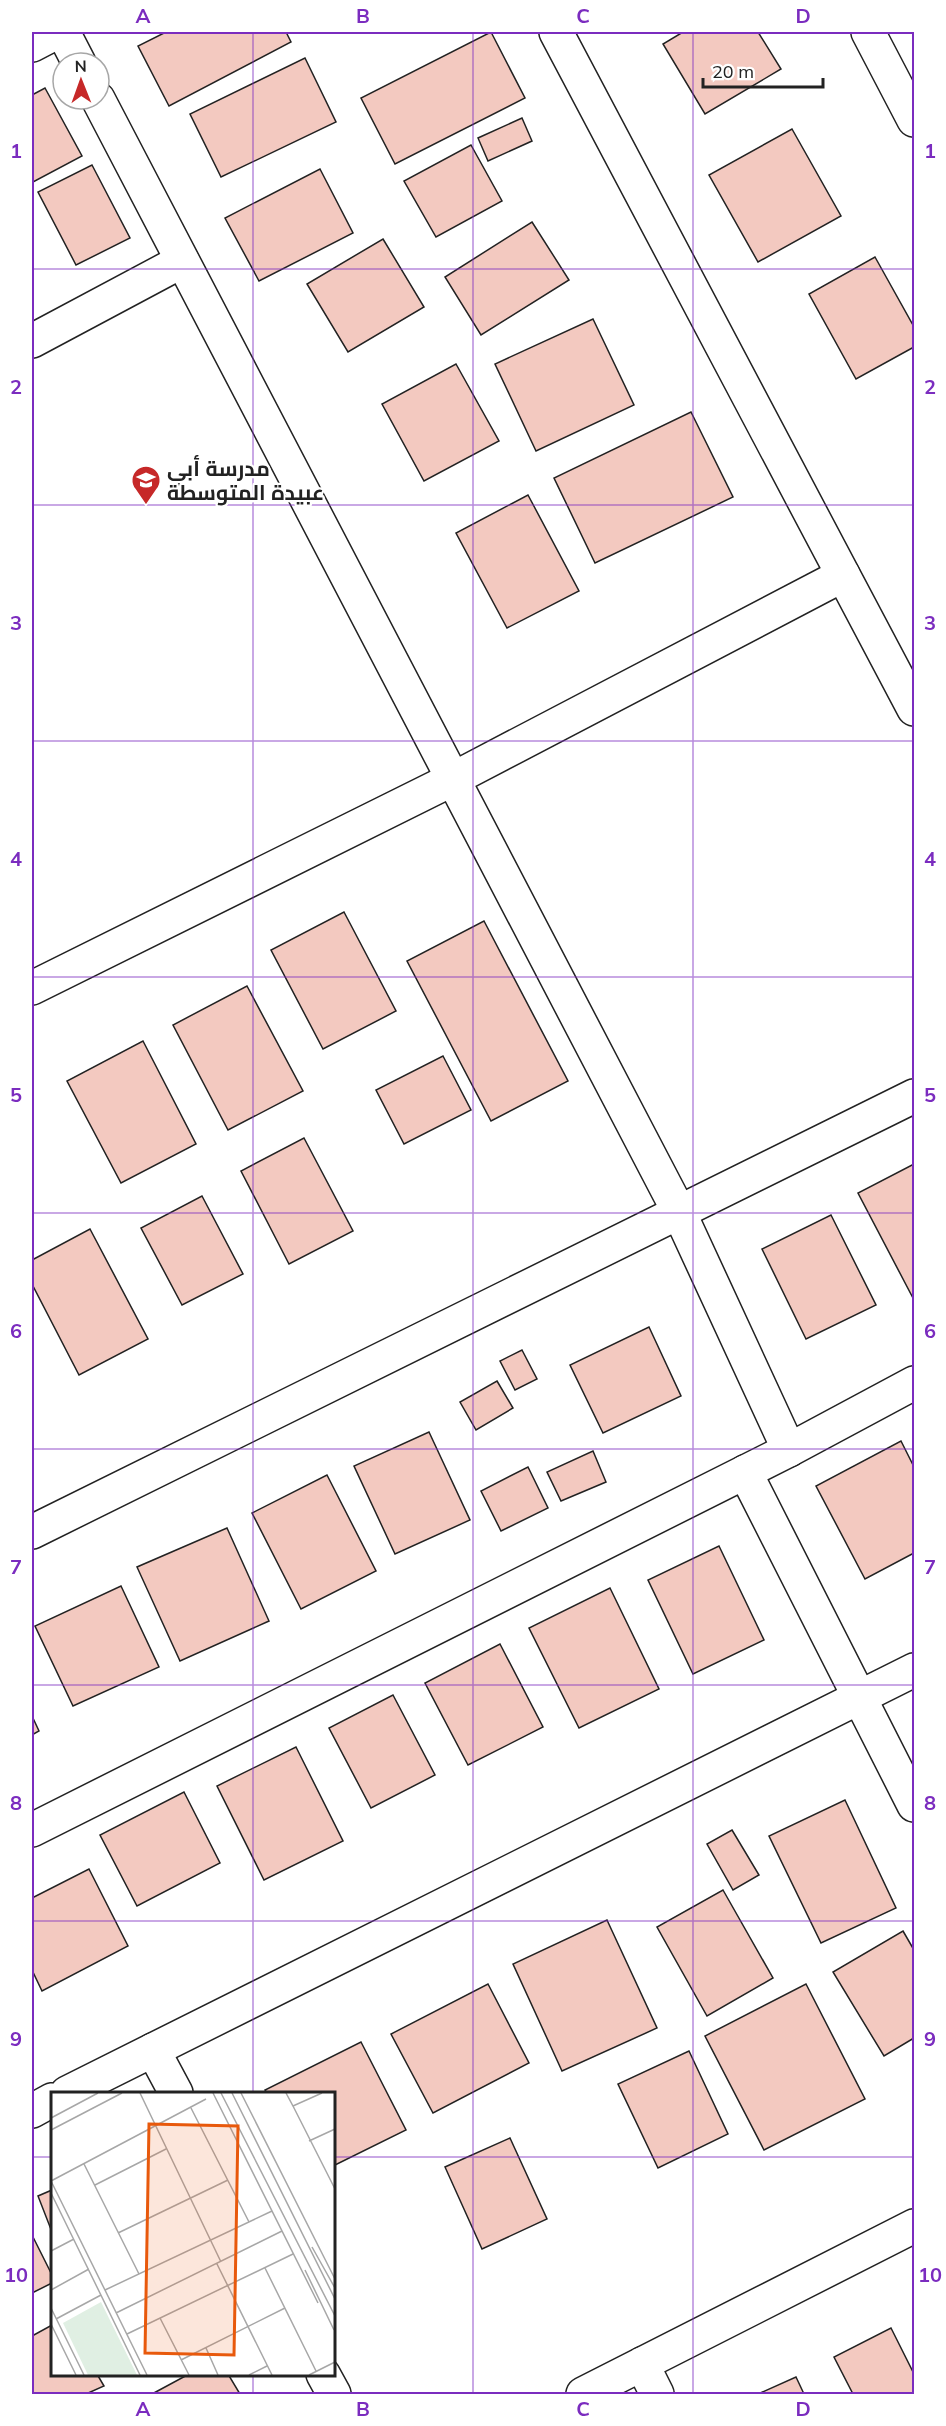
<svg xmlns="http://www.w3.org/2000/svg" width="946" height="2426" font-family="Mulish,Cairo,sans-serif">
<rect width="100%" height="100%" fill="#fff"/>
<g fill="#f3c9c0" stroke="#222" stroke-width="1.5">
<path d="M166,32H286L291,42L169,106L138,46Z"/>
<path d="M491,32L525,98L395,164L361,98Z"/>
<path d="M683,32H758L781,69L705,114L663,44Z"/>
<path d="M305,58L336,122L221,177L190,114Z"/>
<path d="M45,88L82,156L33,182L32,95Z"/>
<path d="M522,118L532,141L488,161L478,138Z"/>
<path d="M792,129L841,216L758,262L709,175Z"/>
<path d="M471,145L502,201L436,237L404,181Z"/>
<path d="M92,165L130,238L76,265L38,192Z"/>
<path d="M320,169L353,233L259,281L225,218Z"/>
<path d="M532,222L569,280L481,335L445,277Z"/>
<path d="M383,239L424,307L348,352L307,284Z"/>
<path d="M875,257L914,327V347L856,379L809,294Z"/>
<path d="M593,319L634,405L536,451L495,364Z"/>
<path d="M456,364L499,441L424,481L382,404Z"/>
<path d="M691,412L733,497L595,563L554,478Z"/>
<path d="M528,495L579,591L507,628L456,533Z"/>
<path d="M344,912L396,1011L323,1049L271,950Z"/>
<path d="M484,921L568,1081L491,1121L407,961Z"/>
<path d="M247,986L303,1091L228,1130L173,1025Z"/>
<path d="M143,1041L196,1144L121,1183L67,1081Z"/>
<path d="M443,1056L471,1110L404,1144L376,1090Z"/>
<path d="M304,1138L353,1231L289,1264L241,1171Z"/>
<path d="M914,1164V1300L858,1193Z"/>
<path d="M202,1196L243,1274L182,1305L141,1228Z"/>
<path d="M831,1215L876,1305L806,1339L762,1249Z"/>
<path d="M90,1229L148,1339L79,1375L32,1284V1260Z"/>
<path d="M649,1327L681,1396L603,1433L570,1365Z"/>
<path d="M522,1350L537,1379L515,1390L500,1361Z"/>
<path d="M497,1381L513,1408L476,1430L460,1402Z"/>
<path d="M429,1432L470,1520L395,1554L354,1466Z"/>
<path d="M901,1441L914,1467V1553L865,1579L816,1486Z"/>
<path d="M593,1451L606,1482L561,1501L547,1472Z"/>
<path d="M528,1467L548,1508L501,1531L481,1491Z"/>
<path d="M327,1475L376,1571L301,1609L252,1513Z"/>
<path d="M227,1528L269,1621L180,1661L137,1567Z"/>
<path d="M719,1546L764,1640L693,1674L648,1580Z"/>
<path d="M121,1586L159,1667L73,1706L35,1626Z"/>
<path d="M610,1588L659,1689L579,1728L529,1628Z"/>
<path d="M500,1644L543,1727L468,1765L425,1683Z"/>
<path d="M393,1695L435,1775L371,1808L329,1728Z"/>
<path d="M32,1716L39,1731L32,1735Z"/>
<path d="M296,1747L343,1841L264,1880L217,1786Z"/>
<path d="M184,1792L220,1863L137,1906L100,1835Z"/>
<path d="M845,1800L896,1908L821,1943L769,1836Z"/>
<path d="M732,1830L759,1875L733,1890L707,1844Z"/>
<path d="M89,1869L128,1946L42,1991L32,1970V1898Z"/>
<path d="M723,1890L773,1978L707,2016L657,1927Z"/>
<path d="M607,1920L657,2028L562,2071L513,1964Z"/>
<path d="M903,1931L914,1950V2038L884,2056L833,1972Z"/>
<path d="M488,1984L529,2063L433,2113L391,2034Z"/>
<path d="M806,1984L865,2099L764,2150L705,2036Z"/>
<path d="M361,2042L406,2130L333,2166V2093H267L265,2090Z"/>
<path d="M689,2051L728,2134L658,2168L618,2084Z"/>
<path d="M510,2138L547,2219L482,2249L445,2167Z"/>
<path d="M52,2190V2232L38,2196Z"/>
<path d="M32,2235L52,2275V2283L32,2293Z"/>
<path d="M52,2325V2374H97L104,2386L86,2394H32V2336Z"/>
<path d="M891,2328L914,2374V2394H853L834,2357Z"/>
<path d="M189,2374H228L240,2394H152Z"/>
<path d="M796,2377L804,2394H758Z"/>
</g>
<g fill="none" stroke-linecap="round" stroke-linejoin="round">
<g stroke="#222" stroke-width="36">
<g id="street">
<path d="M63,32L79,63"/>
<path d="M556,32L914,709"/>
<path d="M32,45L57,32"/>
<path d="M98,99L679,1212L789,1450"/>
<path d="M32,341L182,261"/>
<path d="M32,988L453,779L843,575"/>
<path d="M745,1472L914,1805"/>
<path d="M32,1532L914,1096"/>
<path d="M32,1830L789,1450L914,1383"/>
<path d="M153,2050L176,2093"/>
<path d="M67,2093L914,1670"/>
<path d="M32,2111L52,2100"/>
<path d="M642,2364L657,2394"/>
<path d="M323,2374L334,2394"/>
<path d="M583,2394L914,2226"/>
</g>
</g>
<g stroke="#222" stroke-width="36">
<path id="primary" d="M868,32L914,120"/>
</g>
<use href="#street" stroke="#fff" stroke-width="33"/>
<use href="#primary" stroke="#fff" stroke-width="33"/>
</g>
<path fill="none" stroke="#7b2cbf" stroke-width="1.5" stroke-opacity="0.55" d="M253,32V2093M473,32V2394M693,32V2394M32,269H914M32,505H914M32,741H914M32,977H914M32,1213H914M32,1449H914M32,1685H914M32,1921H914M32,2157H52M333,2157H914M253,2374V2394"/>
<defs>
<g id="school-pin" transform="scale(1.5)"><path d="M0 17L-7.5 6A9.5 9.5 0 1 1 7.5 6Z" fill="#c62828" stroke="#fff"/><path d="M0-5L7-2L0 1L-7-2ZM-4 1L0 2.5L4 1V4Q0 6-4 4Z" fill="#fff"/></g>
</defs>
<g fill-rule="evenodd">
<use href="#school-pin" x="146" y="480"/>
</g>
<g text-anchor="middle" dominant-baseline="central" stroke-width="4.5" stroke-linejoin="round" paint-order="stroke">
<g font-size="21" font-weight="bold" fill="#222" stroke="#fff" text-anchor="start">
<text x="167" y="468">مدرسة أبي<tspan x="167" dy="24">عبيدة المتوسطة</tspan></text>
</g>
</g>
<g transform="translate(51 2092)">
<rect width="284" height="284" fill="#fff"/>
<path d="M50,210L86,283H37L12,231Z" fill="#e0efe3"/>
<path fill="none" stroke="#a7a7a7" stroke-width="1.5" d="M89,1L170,170M162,1L267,211M170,1L284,224M181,1L284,207M190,1L284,187M235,1L242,14L271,1M242,14L284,97M140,16L198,130M0,26L47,1M0,38L71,1M258,49L284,37M33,72L88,182M0,89L96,283M0,89L155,7M44,93L115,57M0,101L89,283M67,141L177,88M261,155L284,196M0,159L23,147M166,172L221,283M214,176L265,279M254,178L283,238M0,198L38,177M54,198L221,119M0,216L33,283M65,221L231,139M109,226L138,283M5,227L50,203M0,232L25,283M76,242L242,162M155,256L167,283M130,268L234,216M198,283L216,274M258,283L284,270"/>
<path fill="#e8590c" fill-opacity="0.15" stroke="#e8590c" stroke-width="3" d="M98,32L187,34L183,263L94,261Z"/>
<rect width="284" height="284" fill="none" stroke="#222" stroke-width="3"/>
</g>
<rect width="946" height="2426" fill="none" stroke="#ffffff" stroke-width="66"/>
<g transform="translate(81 81) rotate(359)"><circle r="28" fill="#ffffff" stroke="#a7a7a7" stroke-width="1.5"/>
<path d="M0-4.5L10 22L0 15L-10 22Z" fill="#c62828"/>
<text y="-9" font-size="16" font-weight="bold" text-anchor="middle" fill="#222222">N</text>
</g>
<path d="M703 78v9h120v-9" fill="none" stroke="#222222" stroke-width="3"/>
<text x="712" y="78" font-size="18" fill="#222222" stroke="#ffffff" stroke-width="4.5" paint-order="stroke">20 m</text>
<rect x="33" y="33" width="880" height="2360" fill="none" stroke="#7b2cbf" stroke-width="2"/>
<g font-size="20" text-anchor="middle" font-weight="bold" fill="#7b2cbf">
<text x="143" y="23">A</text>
<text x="363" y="23">B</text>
<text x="583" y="23">C</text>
<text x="803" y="23">D</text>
<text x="16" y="158">1</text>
<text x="930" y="158">1</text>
<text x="16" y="394">2</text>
<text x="930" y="394">2</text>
<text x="16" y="630">3</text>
<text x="930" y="630">3</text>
<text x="16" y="866">4</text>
<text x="930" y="866">4</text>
<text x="16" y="1102">5</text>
<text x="930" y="1102">5</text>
<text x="16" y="1338">6</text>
<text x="930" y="1338">6</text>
<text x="16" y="1574">7</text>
<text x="930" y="1574">7</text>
<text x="16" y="1810">8</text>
<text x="930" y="1810">8</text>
<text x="16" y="2046">9</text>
<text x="930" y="2046">9</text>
<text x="16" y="2282">10</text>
<text x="930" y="2282">10</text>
<text x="143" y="2416">A</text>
<text x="363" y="2416">B</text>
<text x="583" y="2416">C</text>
<text x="803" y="2416">D</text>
</g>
</svg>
